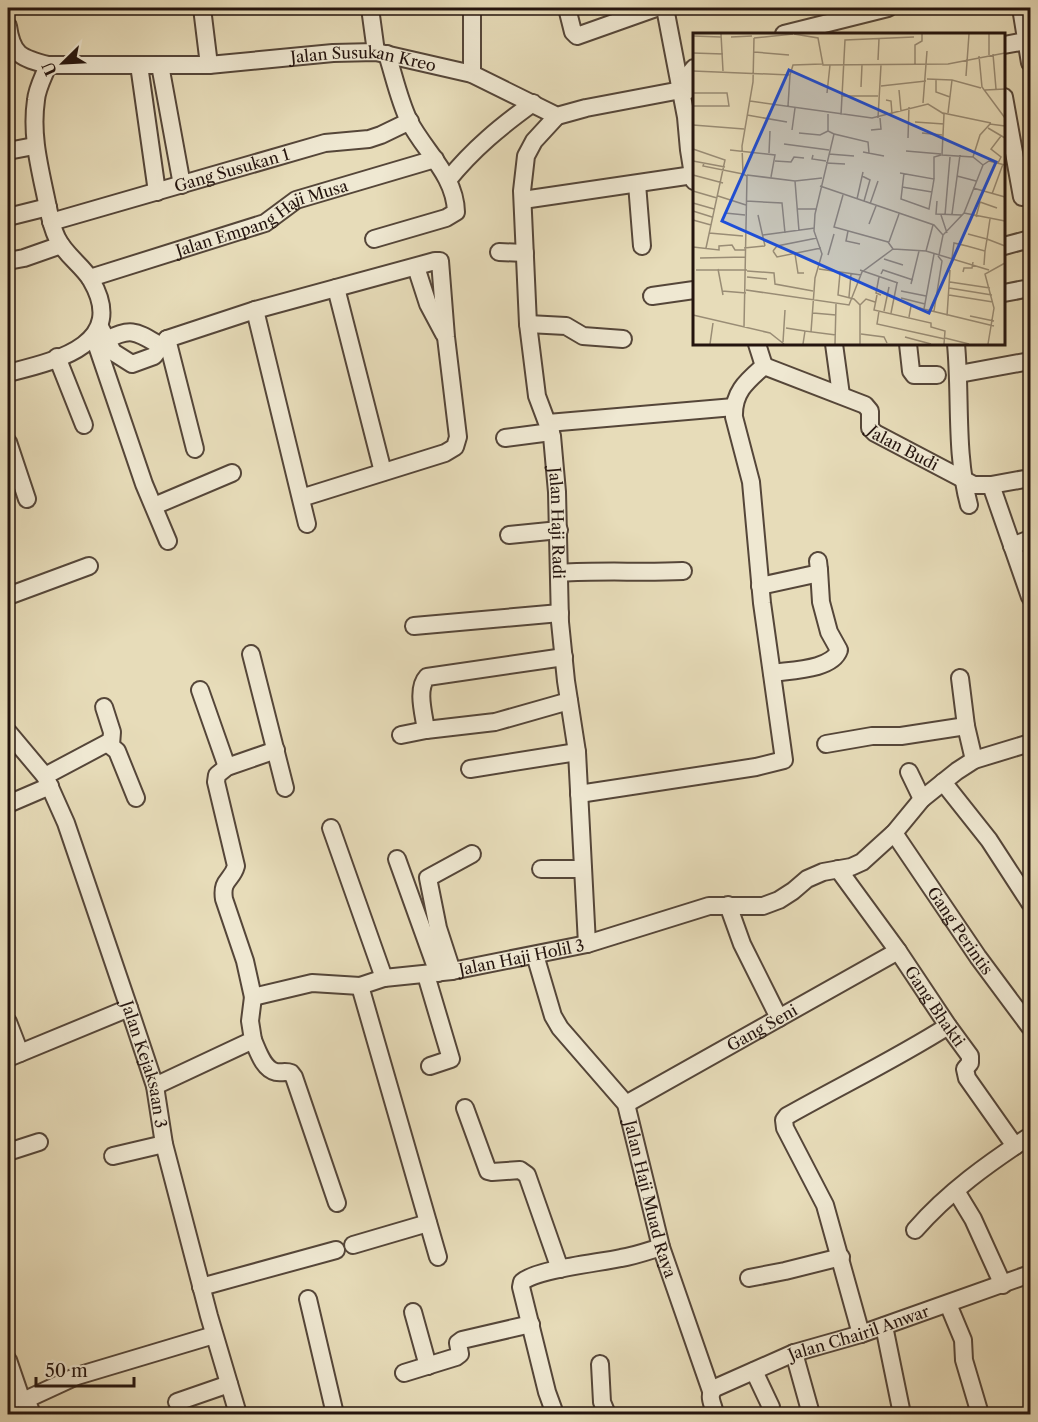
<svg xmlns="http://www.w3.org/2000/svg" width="1038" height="1422" font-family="'Libre Caslon Text',serif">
<rect width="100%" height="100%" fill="#e7dcb9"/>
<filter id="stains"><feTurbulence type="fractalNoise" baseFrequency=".00333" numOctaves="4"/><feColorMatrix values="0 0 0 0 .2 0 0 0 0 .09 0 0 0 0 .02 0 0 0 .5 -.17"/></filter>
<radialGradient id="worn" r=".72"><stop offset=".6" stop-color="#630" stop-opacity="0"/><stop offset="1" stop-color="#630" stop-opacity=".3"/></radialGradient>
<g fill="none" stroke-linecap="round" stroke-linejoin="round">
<g stroke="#554639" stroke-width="20">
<g id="minor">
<path d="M202,8L209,65"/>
<path d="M370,8L376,52"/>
<path d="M567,8L573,32L577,36L656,8"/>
<path d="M665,8L686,117L689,150L694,181"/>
<path d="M1021,8L1030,63"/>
<path id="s1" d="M8,26C12,55 21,58 48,65H209L333,53L376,52L472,74L557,116L586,108L681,90"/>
<path d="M784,34L888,8"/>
<path d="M1004,45L1026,41"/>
<path d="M139,65L157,192"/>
<path d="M160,65L182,185"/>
<path d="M472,74V8"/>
<path d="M687,91L684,80L694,68"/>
<path d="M1004,97L1022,197"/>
<path id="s2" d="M557,116L534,141L526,156L522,191L528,324L537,396L552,436L557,492L560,622L566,681L577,752L587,944"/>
<path d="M8,151L34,146"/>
<path d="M448,180C473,149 501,126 533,103"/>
<path d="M637,184L642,246"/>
<path d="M523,200L693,175"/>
<path d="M8,217L48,207"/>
<path id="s3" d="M51,222L325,143L369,139L381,135L410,121"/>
<path d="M374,239L446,218L456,212C455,175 425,152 409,121C399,100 394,76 387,54"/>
<path d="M1004,246L1030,239"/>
<path d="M499,252L525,253"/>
<path d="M8,261L24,258L61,245"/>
<path d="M416,267L428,304L444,334"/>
<path id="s4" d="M90,278L265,223L296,200L435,159"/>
<path d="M336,288L383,472"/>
<path d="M1004,293L1030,288"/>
<path d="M652,296L694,290"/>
<path d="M528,324L566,326L583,336L623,339"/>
<path d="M100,327L113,352L132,364L154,356L167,339L255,310"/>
<path d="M94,337L144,484L168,541"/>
<path d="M167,339L195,449"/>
<path d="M107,340C132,326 138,333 161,346"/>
<path d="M757,344L764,366"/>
<path d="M834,344L841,395"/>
<path d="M908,344L911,371L914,375H937"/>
<path d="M956,344C961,397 955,453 969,505"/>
<path d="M57,357L84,425"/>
<path id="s5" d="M764,366L865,405L870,411V428L875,433L974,485H991L1030,478"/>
<path d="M8,373C55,361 129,345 91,280C82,265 65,255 57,238C51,226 49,212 46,198C39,165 31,134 36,100C37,88 44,76 48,65"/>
<path d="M959,374L1030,361"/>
<path d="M548,423L734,407"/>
<path d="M505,438L551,432"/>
<path d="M8,442L27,499"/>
<path d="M991,485L1030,597"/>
<path d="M301,498L445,453L455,447L458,437L446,337L440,261H435L255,310L307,524"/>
<path d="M154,506L232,473"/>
<path d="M509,535L559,530"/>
<path d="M1012,546L1030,539"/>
<path d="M561,573C601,570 642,573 683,571"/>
<path d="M760,586L815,574L819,570L818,561"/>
<path d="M8,596L89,566"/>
<path d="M414,626L560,613"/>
<path d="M251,654L285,788"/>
<path d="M772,673C791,670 832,670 839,650L829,632L821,602L819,570"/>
<path d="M960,678L966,726L974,760"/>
<path d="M200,690L227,767"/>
<path d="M104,707L112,732L111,745"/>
<path d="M426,730C424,715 416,689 427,677L564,657"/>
<path id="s6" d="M8,732L45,776L66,823L129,1008L155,1086L164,1144L209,1316L238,1414"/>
<path d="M401,735L426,730L495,722L569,701"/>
<path d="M826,744L872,736H901L966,726"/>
<path id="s7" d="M276,750L227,767L217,775L216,782L236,866C232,881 221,879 224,899L245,961L253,997L312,983L360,986L384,978L452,971L587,944L709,906H763L779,900L793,891L807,879L823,872L851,867L862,862L894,833L922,799L957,771L974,760L1030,743"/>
<path d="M470,769L577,752"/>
<path d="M909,772L922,799"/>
<path d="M45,776L107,743L117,751L136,798"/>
<path d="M943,782L989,840L1030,903"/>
<path d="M579,794L756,767L784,760L762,603L751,482L734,417C733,392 747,381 764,366"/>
<path d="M8,804L50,786"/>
<path d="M331,828L384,978"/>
<path id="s8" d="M894,833L978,957L1030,1027"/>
<path d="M397,859L438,973"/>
<path d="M541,869H583"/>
<path id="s9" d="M838,869L898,951L948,1026L970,1056V1063L965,1069L967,1078L1015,1146"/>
<path d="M728,905L742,944L779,1018"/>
<path id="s10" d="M535,955L553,1016L560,1028L626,1104L661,1247L711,1391"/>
<path d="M452,971L438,928L428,878L472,854"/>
<path d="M426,975L451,1059L430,1066"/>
<path d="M360,986L438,1257"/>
<path d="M8,1022L20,1053"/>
<path d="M253,1040C258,1051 263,1069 276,1072C281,1073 286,1071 291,1073L294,1077L337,1203"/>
<path d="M8,1058L129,1008"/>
<path d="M155,1086L253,1040L250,1021L253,997"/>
<path id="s11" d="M626,1104L898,951"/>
<path d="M465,1108L488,1171L492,1172L520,1170L527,1175L560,1269"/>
<path d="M8,1152L39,1142"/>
<path d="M113,1156L164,1144"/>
<path d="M956,1191L973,1219L1003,1285"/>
<path d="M915,1230C948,1192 989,1163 1030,1136"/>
<path d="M353,1245L428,1223"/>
<path d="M749,1278L785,1271L841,1257"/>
<path d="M201,1287L336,1250"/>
<path d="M308,1299L335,1414"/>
<path d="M948,1304L963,1340L964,1360L980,1414"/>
<path d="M413,1312L428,1366"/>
<path d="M884,1326L902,1414"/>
<path d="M861,1334L825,1205L785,1128L784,1120L787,1116C840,1086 896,1059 948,1026"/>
<path d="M794,1353L811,1414"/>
<path d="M8,1360L21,1398"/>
<path d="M600,1364L602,1402L607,1414"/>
<path d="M754,1371L771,1407"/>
<path d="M404,1373L456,1357L460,1354L458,1343L462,1340L531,1324"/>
<path d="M25,1400L77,1376L214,1335"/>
<path d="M8,1401L21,1398L28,1404L32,1414"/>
<path d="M177,1402L229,1384"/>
<path d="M555,1414L547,1392L521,1287L522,1282C537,1269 598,1263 621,1258C634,1256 648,1251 661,1247"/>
<path id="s12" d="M715,1414C714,1405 706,1396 715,1388L794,1353L861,1334L1030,1274"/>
</g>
</g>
<use href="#minor" stroke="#efe8d2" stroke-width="16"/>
</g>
<g text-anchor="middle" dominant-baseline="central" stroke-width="5" stroke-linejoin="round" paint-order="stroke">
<g font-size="16" fill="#24140e" stroke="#efe8d2">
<text stroke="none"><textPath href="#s1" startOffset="378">Jalan Susukan Kreo</textPath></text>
<text stroke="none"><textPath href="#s3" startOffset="188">Gang Susukan 1</textPath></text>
<text stroke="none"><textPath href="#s4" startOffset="183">Jalan Empang Haji Musa</textPath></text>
<text stroke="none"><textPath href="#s5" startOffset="172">Jalan Budi</textPath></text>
<text stroke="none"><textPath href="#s2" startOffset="422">Jalan Haji Radi</textPath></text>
<text stroke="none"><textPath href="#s8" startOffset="118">Gang Perintis</textPath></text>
<text stroke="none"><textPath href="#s7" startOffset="570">Jalan Haji Holil 3</textPath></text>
<text stroke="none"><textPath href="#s9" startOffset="168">Gang Bhakti</textPath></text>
<text stroke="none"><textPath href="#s11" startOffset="156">Gang Seni</textPath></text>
<text stroke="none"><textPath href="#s6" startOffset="363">Jalan Kejaksaan 3</textPath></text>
<text stroke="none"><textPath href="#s10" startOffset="276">Jalan Haji Muad Raya</textPath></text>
<text stroke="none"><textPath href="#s12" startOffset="182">Jalan Chairil Anwar</textPath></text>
</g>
</g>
<g transform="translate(693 33)">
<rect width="312" height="312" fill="#e7dcb9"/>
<path fill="none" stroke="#998c75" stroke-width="1.5" d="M28,1L30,38M101,1L125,5L130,32L255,31L312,20M296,1V22M0,3L28,4M38,4L59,3M61,5L100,1M61,19L96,22M0,20L30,21M300,21L303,56M286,23L289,54L312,85M185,27L186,6M222,31V12L229,8V1M0,38L97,42L100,32L129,31M273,43L276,1M234,46L259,47L288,55M243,46V59L257,64M188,53L233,48M168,54L169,32M206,57L208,78M292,57L312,56M0,60H34L36,73H0M134,60L137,32M148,63H185M193,67L198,68L199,81M57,68L179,85L235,71L251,81L249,122L280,124L290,132M230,70L234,18M95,73L97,42M250,80L298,90M255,80L259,47M135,81V98L141,101M54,82L94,89M148,82L152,7L221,4M185,85L188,32M222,89L251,91M0,92L51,96M295,95L312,105M99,97L102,75M178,97L188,96L187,85M106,100L127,102L135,98M229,100L249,102M215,105L216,74M91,111L136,117M0,116L32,127L13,215M37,117L82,122L78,144M213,118L248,121M170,119L191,123M76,120L77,98M136,121L161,123M120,122L119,126L133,128M280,124L287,102L297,91L312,93M0,128L32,134M82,128L98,129L101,124L111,125M11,130L10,133L50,141M133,130L152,131M305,130L308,124L298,116L308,103M207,140L241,146L236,176L208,166L211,140M0,142L30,150M54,142L102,148L129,145M169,143L177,147L171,168M264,143L283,148M241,146V124L248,122M102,148L106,198M127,153L241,192L250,202M209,154L239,159M280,155L312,164M0,158L24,165M299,161L310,131M150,162L141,194L195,209L200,216M25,163L53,172M164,166L170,139M53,168L89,170L92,200M244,168L243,181L269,182M0,170L21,176M177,171L185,148M104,176H124M0,178L19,184M32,180L52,182M271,180L312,188M259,181L267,122M65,182L72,213M248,182L254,200M252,182L257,124M283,184L287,169L304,175M0,187L18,192M176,191L183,173M155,198L153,208L167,211M16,200L50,203M275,201L294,206L292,218M70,202L122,195M294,206L297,186M294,206L312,213M196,209L206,181M0,214L26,217V213L39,212L42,217H52M51,215L72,213M200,216L233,218L296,237M80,218L84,224L128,215M80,218L84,213L124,205M233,218L240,192M102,221L105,240H111M135,222L141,201M246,222L250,202L271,180L290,132L296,128L312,132M7,225L53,224M259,225L261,210L274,213L292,218L291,232M191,226L210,232M25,236L30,262M126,236L168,242M3,237H54M167,237L205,250M54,238L81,240L82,251L120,258M270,239L271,235H279L280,229M147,240L145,262L161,266L167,272M188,241L190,237L220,247M54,244L74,246M186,244L183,260L188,262M257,249L297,255M218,251L226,218M256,255L299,262M53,257L156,272L169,239L200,216M29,258L53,260M208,258L233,263M184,262L181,277L238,290V294L252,298L251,311M256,262L300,269M156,264L158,241M208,265L232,271M231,276L241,221M186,278L184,291L252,306M191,278L196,254M241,278L249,228L245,223M120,280L143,282M198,280L204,250M0,282L77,300L91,311M254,283L257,237M277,283L301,288M216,284L218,273L301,293M51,294L54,143L50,141L49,113L60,49L61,5M93,295L112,298M118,299L122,245L129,221L121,198L122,181L141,101L175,109L176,120M168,301L191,304L194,310M212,304L238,311M252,305L276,311M90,309L92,277M17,311L20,290M110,311L112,298L143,302M142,311L143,271M167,311V272L173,266L182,269M295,311L301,275L292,241L312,230"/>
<path fill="#1d4ed8" fill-opacity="0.15" stroke="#1d4ed8" stroke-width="3" d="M96,37L303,129L236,280L29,188Z"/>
<rect width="312" height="312" fill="none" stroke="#24140e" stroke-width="3"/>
</g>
<rect width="1038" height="1422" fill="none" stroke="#e7dcb9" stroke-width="30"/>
<rect x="9" y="9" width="1020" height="1404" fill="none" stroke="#24140e" stroke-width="3"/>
<rect x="15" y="15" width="1008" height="1392" fill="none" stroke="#24140e" stroke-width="1.5"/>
<g transform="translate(63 63) rotate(246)" stroke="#efe8d2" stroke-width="4.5" paint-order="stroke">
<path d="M0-4.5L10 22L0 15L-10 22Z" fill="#24140e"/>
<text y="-9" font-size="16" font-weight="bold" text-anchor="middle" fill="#24140e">U</text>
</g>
<path d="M36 1377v9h98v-9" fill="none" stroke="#24140e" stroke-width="3"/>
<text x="45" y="1377" font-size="18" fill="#24140e" stroke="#efe8d2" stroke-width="4.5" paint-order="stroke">50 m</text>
<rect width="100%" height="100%" filter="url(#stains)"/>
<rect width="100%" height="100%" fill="url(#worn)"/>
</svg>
